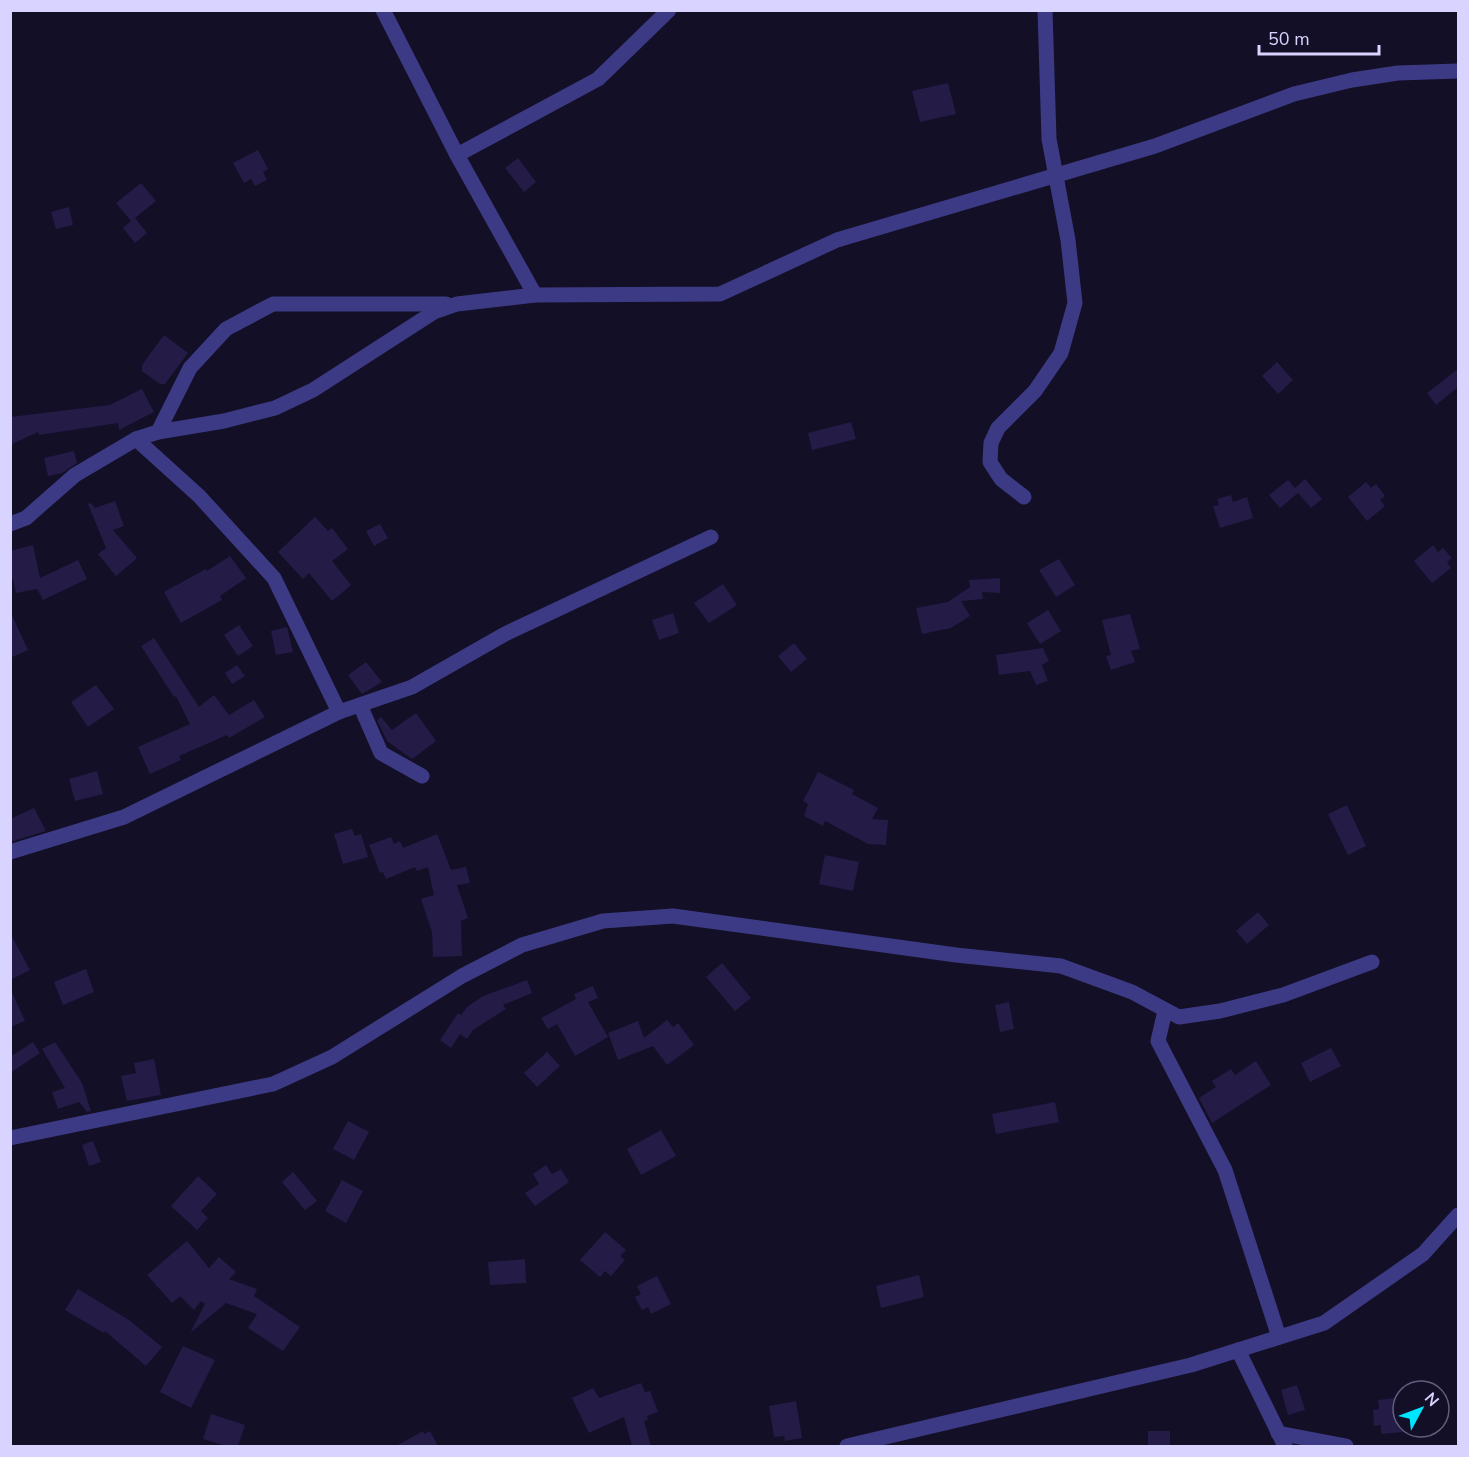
<svg xmlns="http://www.w3.org/2000/svg" width="1469" height="1457" font-family="'Nunito Sans',sans-serif">
<rect width="100%" height="100%" fill="#130f26"/>
<g fill="#241b47">
<path d="M948,83L956,114L920,122L912,91Z"/>
<path d="M258,150L268,169L263,172L267,180L255,186L251,179L244,183L233,163Z"/>
<path d="M518,158L536,182L524,192L505,168Z"/>
<path d="M141,183L156,201L135,218L147,233L135,243L123,228L131,221L116,203Z"/>
<path d="M69,207L73,225L56,229L51,212Z"/>
<path d="M164,335L188,353L165,384H160L142,371V365Z"/>
<path d="M1277,362L1293,380L1278,394L1262,376Z"/>
<path d="M1458,369V387L1436,405L1427,393Z"/>
<path d="M142,389L154,412L119,430L118,423L39,435L38,432L10,445V417L110,405Z"/>
<path d="M851,422L856,439L812,450L808,433Z"/>
<path d="M74,451L77,463L62,473L48,476L44,458Z"/>
<path d="M1305,479L1322,499L1311,508L1298,493L1280,508L1269,495L1288,480L1295,488Z"/>
<path d="M1366,482L1371,488L1376,484L1385,496L1380,500L1385,506L1367,521L1348,497Z"/>
<path d="M1231,495L1233,502L1247,497L1253,518L1220,528L1213,506L1219,505L1217,499Z"/>
<path d="M115,501L124,526L113,530L137,558L116,576L98,554L106,548L88,504L91,503L95,508Z"/>
<path d="M315,517L328,531L332,528L348,549L332,561L351,585L332,601L309,573L303,579L278,552Z"/>
<path d="M380,524L388,538L374,546L366,531Z"/>
<path d="M33,545L40,578L78,560L87,579L43,600L37,589L16,593L13,580H10V551Z"/>
<path d="M1433,545L1438,552L1443,548L1452,558L1447,562L1451,568L1432,583L1414,561Z"/>
<path d="M230,556L246,578L220,596L222,600L181,623L164,592L206,569L207,571Z"/>
<path d="M1059,559L1075,585L1056,597L1039,570Z"/>
<path d="M1000,578V593L982,592L983,599L961,601L970,616L951,628L922,634L916,608L948,602L970,587L969,580Z"/>
<path d="M723,584L737,605L709,623L694,603Z"/>
<path d="M1048,610L1061,631L1040,644L1027,623Z"/>
<path d="M10,611L28,650L10,658Z"/>
<path d="M673,613L679,633L659,640L652,620Z"/>
<path d="M1130,614L1140,649L1131,651L1135,662L1111,670L1106,656L1111,655L1102,620Z"/>
<path d="M239,625L253,646L238,656L224,635Z"/>
<path d="M287,627L293,652L276,655L271,631Z"/>
<path d="M154,638L199,707L214,695L229,715L254,700L265,717L229,738L227,735L179,756L181,760L150,774L138,747L190,724L176,696L174,697L141,646Z"/>
<path d="M794,643L807,659L791,672L778,656Z"/>
<path d="M1043,648L1049,661L1042,665L1048,681L1036,685L1030,671L999,675L996,655Z"/>
<path d="M366,662L382,682L362,694L348,675Z"/>
<path d="M237,665L245,676L232,684L225,673Z"/>
<path d="M96,685L114,709L88,727L71,702Z"/>
<path d="M416,713L436,741L412,759L387,741L377,720L381,717L392,730Z"/>
<path d="M97,771L103,794L75,801L69,779Z"/>
<path d="M818,772L854,790L852,794L878,808L872,819L888,820L886,845L868,844L825,821L823,826L804,816L808,804L803,801Z"/>
<path d="M1347,805L1366,846L1348,855L1328,814Z"/>
<path d="M34,808L46,831L10,842V819Z"/>
<path d="M352,829L355,836L361,834L368,857L343,864L334,834Z"/>
<path d="M437,834L451,870L466,867L470,883L457,885L468,918L461,921L462,956L433,957L432,932L421,899L434,895L428,867L417,871L415,867L386,879L383,872L380,873L369,845L391,837L394,844L400,841L403,848Z"/>
<path d="M825,855L859,862L853,891L819,884Z"/>
<path d="M1258,912L1269,925L1247,944L1236,931Z"/>
<path d="M10,933L30,970L10,980Z"/>
<path d="M722,963L751,998L735,1011L706,977Z"/>
<path d="M86,969L94,992L63,1005L54,982Z"/>
<path d="M527,980L532,993L503,1005L506,1009L473,1030L467,1039L460,1034L451,1048L440,1040L458,1013L461,1015L467,1007L483,996Z"/>
<path d="M593,986L598,998L588,1002L608,1037L575,1056L557,1024L548,1029L541,1018L576,999L574,994Z"/>
<path d="M10,988L25,1021L10,1027Z"/>
<path d="M1009,1002L1014,1029L1000,1032L995,1005Z"/>
<path d="M667,1020L673,1027L678,1023L694,1045L667,1065L653,1046L618,1060L608,1033L638,1021L644,1038Z"/>
<path d="M33,1042L40,1053L10,1073V1057Z"/>
<path d="M55,1042L82,1083L91,1111L87,1112L79,1102L58,1109L52,1092L65,1088L42,1049Z"/>
<path d="M1331,1048L1341,1066L1310,1082L1301,1063Z"/>
<path d="M547,1052L560,1066L537,1087L524,1073Z"/>
<path d="M154,1059L161,1095L127,1101L121,1076L136,1073L134,1063Z"/>
<path d="M1256,1061L1271,1085L1212,1123L1199,1098L1216,1087L1212,1081L1231,1069L1235,1075Z"/>
<path d="M1055,1102L1059,1122L996,1134L992,1114Z"/>
<path d="M348,1121L369,1132L354,1160L333,1149Z"/>
<path d="M661,1130L676,1156L641,1175L627,1149Z"/>
<path d="M93,1141L101,1162L89,1166L82,1145Z"/>
<path d="M546,1165L552,1174L561,1169L569,1182L535,1206L525,1193L539,1184L533,1174Z"/>
<path d="M293,1172L317,1201L305,1210L282,1182Z"/>
<path d="M198,1176L217,1194L201,1211L208,1218L197,1230L171,1206Z"/>
<path d="M342,1180L363,1191L346,1223L325,1211Z"/>
<path d="M605,1232L626,1250L620,1256L625,1260L611,1276L605,1271L600,1277L580,1260Z"/>
<path d="M187,1241L209,1268L219,1257L236,1272L229,1279L257,1289L254,1296L300,1327L283,1351L248,1328L257,1314L226,1303L190,1333L205,1304L201,1301L194,1310L180,1296L172,1303L147,1275Z"/>
<path d="M525,1259L526,1283L490,1285L488,1262Z"/>
<path d="M919,1275L924,1297L881,1308L876,1286Z"/>
<path d="M657,1276L671,1304L651,1314L648,1307L642,1310L635,1297L641,1294L637,1286Z"/>
<path d="M78,1289L129,1320L162,1347L146,1366L105,1331L104,1333L65,1310Z"/>
<path d="M183,1346L215,1360L191,1408L160,1392Z"/>
<path d="M641,1383L645,1392L650,1391L658,1412L647,1416L648,1420L644,1421L651,1446H632L624,1417L589,1433L572,1398L593,1388L599,1398Z"/>
<path d="M1297,1385L1305,1410L1288,1415L1281,1390Z"/>
<path d="M1403,1397V1432L1381,1434V1425L1374,1426L1373,1410L1379,1409L1378,1400Z"/>
<path d="M796,1401L802,1438L785,1441L784,1436L774,1437L769,1406Z"/>
<path d="M211,1414L245,1425L238,1446H226L203,1439Z"/>
<path d="M423,1431L424,1434L430,1431L438,1446H396Z"/>
<rect x="1148" y="1431" width="22" height="15"/>
</g>
<g fill="none" stroke-linecap="round" stroke-linejoin="round">
<g stroke="#3d3a85" stroke-width="15">
<path d="M383,10L457,155L535,295"/>
<path d="M457,155L598,79L669,10"/>
<path d="M158,432L190,368L226,329L273,304H446"/>
<path d="M1024,497L1001,479L990,462L991,443L998,428L1035,391L1061,353L1075,303L1068,240L1049,139L1045,10"/>
<path d="M10,524L26,518L75,475L136,439L158,432L224,421L275,408L313,390L434,312L457,304L535,295L720,294L837,240L1155,146L1294,94L1352,80L1398,73L1458,71"/>
<path d="M360,705L381,753L422,776"/>
<path d="M339,712L412,687L505,634L711,537"/>
<path d="M10,852L124,817L339,712L274,578L199,496L136,439"/>
<path d="M1165,1011L1158,1041L1225,1170L1279,1337"/>
<path d="M10,1138L273,1084L332,1057L462,976L522,945L603,921L673,916L956,955L1061,966L1132,992L1179,1017L1220,1011L1283,995L1372,962"/>
<path d="M1238,1350L1285,1446"/>
<path d="M1278,1433L1346,1446"/>
<path d="M847,1446L1191,1365L1324,1323L1423,1254L1458,1215"/>
</g>
</g>
<rect width="1469" height="1457" fill="none" stroke="#d9d4ff" stroke-width="24"/>
<g transform="translate(1421 1409) rotate(49)"><circle r="28" fill="#130f26" stroke="#625e7d" stroke-width="1.5"/>
<path d="M0-4.5L10 22L0 15L-10 22Z" fill="#00e5ff"/>
<text y="-9" font-size="16" font-weight="bold" text-anchor="middle" fill="#d9d4ff">N</text>
</g>
<path d="M1259 45v9h120v-9" fill="none" stroke="#d9d4ff" stroke-width="3"/>
<text x="1268" y="45" font-size="18" fill="#d9d4ff" stroke="#130f26" stroke-width="4.5" paint-order="stroke">50 m</text>
</svg>
